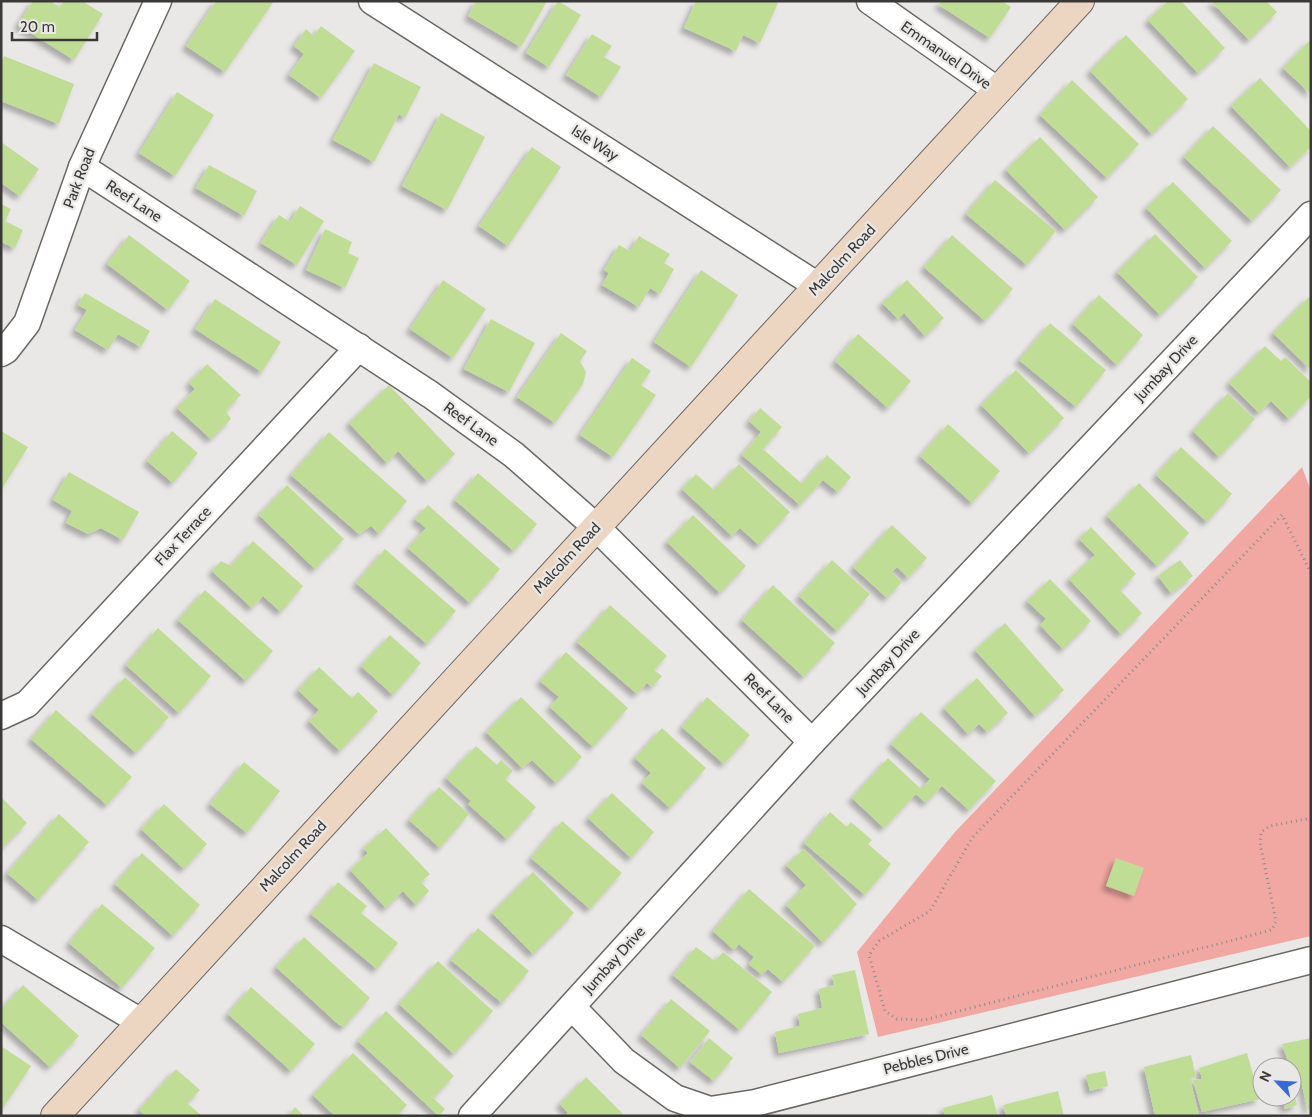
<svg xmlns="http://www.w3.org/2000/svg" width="1312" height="1117" font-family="Cabin,sans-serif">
<defs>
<filter id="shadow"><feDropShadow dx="-4.5" dy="4.5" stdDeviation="2.5" flood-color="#0004"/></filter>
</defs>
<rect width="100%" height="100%" fill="#e9e8e6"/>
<path fill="#f1a8a2" d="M1302,467L1311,491V936L878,1037L857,952L955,832Z"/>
<g fill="#c0dd96" filter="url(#shadow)">
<path d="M33,1H50L60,7L64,1H82L103,14L74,60L18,25Z"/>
<path d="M216,1H274L225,72L186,46Z"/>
<path d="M476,1H547L521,47L468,16Z"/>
<path d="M558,1L581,15L549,67L526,53Z"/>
<path d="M696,1H774L778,3L760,43L743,35L736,51L684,28Z"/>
<path d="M941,1H1002L1011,7L990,38L939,5Z"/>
<path d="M1168,1H1181L1225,48L1198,73L1148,20Z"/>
<path d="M1211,1H1266L1277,12L1249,40Z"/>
<path d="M321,26L355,51L321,98L289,75L304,54L294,46L306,29L314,36Z"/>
<path d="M592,34L612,46L604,57L621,67L601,97L566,75Z"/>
<path d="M1126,35L1188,99L1152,134L1090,71Z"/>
<path d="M1311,39V94L1283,68Z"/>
<path d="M4,56L74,84L59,124L1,101V64Z"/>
<path d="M374,63L421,87L405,118L399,114L374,162L333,140Z"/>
<path d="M1260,78L1311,131V147L1290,167L1231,106Z"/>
<path d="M1072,80L1139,144L1107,178L1040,115Z"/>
<path d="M177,92L214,115L175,176L139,153Z"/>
<path d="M441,113L485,137L447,210L402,186Z"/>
<path d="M1213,126L1281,190L1252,221L1184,157Z"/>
<path d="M1040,137L1098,197L1065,230L1006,170Z"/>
<path d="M1,142L39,169L20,196L1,183Z"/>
<path d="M532,147L561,167L508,246L479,226Z"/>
<path d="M209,165L257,191L244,216L196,188Z"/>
<path d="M995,180L1056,231L1027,265L966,214Z"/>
<path d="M1173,182L1232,241L1205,268L1146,208Z"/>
<path d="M1,204L11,209L5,221L23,230L15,248L1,242Z"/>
<path d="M300,206L324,221L297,265L261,243L279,215L290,222Z"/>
<path d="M325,229L352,242L348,253L359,258L345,288L306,270Z"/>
<path d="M1155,234L1198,277L1160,315L1117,272Z"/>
<path d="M129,235L190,281L168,310L107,264Z"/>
<path d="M952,235L1013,289L985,321L924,267Z"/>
<path d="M639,236L670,254L664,263L674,269L660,294L650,288L639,307L602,285L609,273L604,270L619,245L630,251Z"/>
<path d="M701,270L738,295L691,367L654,342Z"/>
<path d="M443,280L486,309L453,358L410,329Z"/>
<path d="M907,280L944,318L925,336L904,313L898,319L882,303Z"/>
<path d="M85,293L150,331L141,347L118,334L108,350L75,330L87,310L78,305Z"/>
<path d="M1099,295L1143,335L1117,365L1073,324Z"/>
<path d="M1310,296L1311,297V370L1273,333Z"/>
<path d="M215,299L281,342L262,372L195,329Z"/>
<path d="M491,319L535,343L509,392L464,369Z"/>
<path d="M1050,323L1106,370L1076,407L1019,360Z"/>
<path d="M561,333L587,351L580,361L586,372L583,384L555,423L517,397Z"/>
<path d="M858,334L911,381L888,408L835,361Z"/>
<path d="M1265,346L1281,361L1285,357L1311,382V396L1289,419L1271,401L1259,413L1229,383Z"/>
<path d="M632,358L651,371L641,385L656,395L613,457L580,435Z"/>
<path d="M207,364L241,395L226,411L231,419L211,439L177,408L195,389L189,383Z"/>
<path d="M1016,370L1064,418L1029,453L981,405Z"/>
<path d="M389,385L455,454L427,481L398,451L387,463L349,423Z"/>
<path d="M1228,393L1255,419L1219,457L1193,431Z"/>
<path d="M760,408L782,427L763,449L802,484L827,455L851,477L838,492L823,480L800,505L742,455L761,432L749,421Z"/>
<path d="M948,424L1000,471L972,503L920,456Z"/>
<path d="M1,431L28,447L1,490Z"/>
<path d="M172,431L198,453L173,483L147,461Z"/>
<path d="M329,432L407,501L379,534L371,526L359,534L291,475Z"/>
<path d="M1181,447L1232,494L1207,522L1156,475Z"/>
<path d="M739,464L790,512L759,545L740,528L732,536L682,489L696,474L714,490Z"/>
<path d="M69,472L139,512L123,540L101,528L88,534L66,523L72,511L53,500Z"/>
<path d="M478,473L537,524L514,551L455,500Z"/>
<path d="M1139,483L1189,533L1157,566L1107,516Z"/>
<path d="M287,485L344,539L315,569L259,515Z"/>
<path d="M428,505L500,569L470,603L408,548L426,528L415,519Z"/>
<path d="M693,515L746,566L720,593L667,542Z"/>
<path d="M892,525L927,558L908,578L897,567L892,572L902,582L887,598L853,567Z"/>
<path d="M1091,527L1136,574L1120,590L1142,613L1121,634L1069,579L1095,555L1079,539Z"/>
<path d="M253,541L303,586L281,612L263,596L252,608L212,571L221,561L231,566Z"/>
<path d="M385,549L456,611L427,644L356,583Z"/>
<path d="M832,560L870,594L837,631L799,596Z"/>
<path d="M1180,560L1193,576L1171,593L1158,576Z"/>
<path d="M1050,579L1091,621L1063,649L1040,625L1046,619L1027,601Z"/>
<path d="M773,585L835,643L804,677L742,620Z"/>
<path d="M205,590L273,651L246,681L178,620Z"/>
<path d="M610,605L667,656L654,670L662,676L652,687L647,683L637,694L577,642Z"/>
<path d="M1005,623L1064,690L1035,716L975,650Z"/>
<path d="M158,628L211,676L179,713L126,665Z"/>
<path d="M390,635L421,663L393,695L361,666Z"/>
<path d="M566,652L628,708L593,747L550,707L559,697L540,681Z"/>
<path d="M319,667L352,698L358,692L378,711L340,751L309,721L319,710L298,690Z"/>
<path d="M125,677L169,717L136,753L92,714Z"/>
<path d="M977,678L1008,713L987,732L979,724L968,734L944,708Z"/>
<path d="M521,697L582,757L556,783L532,760L522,768L486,732Z"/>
<path d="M707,697L750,735L724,764L682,727Z"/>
<path d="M56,710L132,777L107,805L31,739Z"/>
<path d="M921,712L996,781L969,810L942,786L926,803L916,794L884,828L852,798L888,758L921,789L930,779L891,744Z"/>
<path d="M662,728L706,768L670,808L642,783L651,773L635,758Z"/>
<path d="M476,746L497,765L501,760L513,771L505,779L536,807L507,839L468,804L471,801L446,778Z"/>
<path d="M244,762L280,791L247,833L210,804Z"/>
<path d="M439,787L469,814L440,848L409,820Z"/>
<path d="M612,793L654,832L631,858L588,818Z"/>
<path d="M1,797L27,823L1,849Z"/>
<path d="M164,804L207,844L184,869L141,829Z"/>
<path d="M830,812L847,827L851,822L872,840L868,844L891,864L865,895L804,843Z"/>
<path d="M59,814L89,842L38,900L7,873Z"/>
<path d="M562,821L622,873L590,909L531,858Z"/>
<path d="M386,828L430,874L421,882L429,891L416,905L403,891L386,908L350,870L368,853L364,848Z"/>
<path d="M804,849L857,904L823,943L786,905L806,885L786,865Z"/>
<path d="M142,853L200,905L173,936L115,884Z"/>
<path d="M1116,858L1144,868L1134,896L1106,886Z"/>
<path d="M533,872L574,913L533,954L492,913Z"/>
<path d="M338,882L367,906L361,913L398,943L377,969L311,914Z"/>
<path d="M749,889L815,946L783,982L768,969L762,975L749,964L754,957L739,944L734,950L713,931Z"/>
<path d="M102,904L155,948L122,988L69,943Z"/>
<path d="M478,928L529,971L502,1003L451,960Z"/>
<path d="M304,937L370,998L344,1027L338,1024L276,967Z"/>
<path d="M696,947L715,961L723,952L772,992L740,1030L673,975Z"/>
<path d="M438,961L493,1011L454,1054L399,1004Z"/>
<path d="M855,970L869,1034L779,1053L775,1032L800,1026L798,1014L822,1008L819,989L834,985L832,975Z"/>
<path d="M23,985L79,1036L50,1067L1,1022V1010Z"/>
<path d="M251,987L315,1044L291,1071L228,1014Z"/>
<path d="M671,999L710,1031L680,1068L641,1035Z"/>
<path d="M386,1011L454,1076L433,1098L445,1109L439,1116L358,1041Z"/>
<path d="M709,1038L733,1058L714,1081L690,1062Z"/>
<path d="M1311,1038V1109L1308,1110L1300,1077L1294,1079L1292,1067H1290L1282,1044Z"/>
<path d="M1,1046L31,1066L1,1111Z"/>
<path d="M353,1053L407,1105L397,1116H335L313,1095Z"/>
<path d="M1247,1053L1260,1099L1202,1112L1193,1080L1202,1079L1199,1068Z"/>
<path d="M1191,1055L1196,1077L1190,1079L1199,1115L1155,1116L1144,1067Z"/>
<path d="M176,1069L200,1090L187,1103L202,1116H146L139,1110Z"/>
<path d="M1105,1071L1108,1086L1090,1091L1086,1075Z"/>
<path d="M586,1077L625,1116H566L568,1113L560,1104Z"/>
<path d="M1293,1089L1297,1105L1285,1109L1282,1097H1292Z"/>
<path d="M1058,1091L1064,1116H1006L1003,1105Z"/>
<path d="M992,1095L998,1116H945L943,1108Z"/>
<path d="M295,1107L304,1116H288Z"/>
</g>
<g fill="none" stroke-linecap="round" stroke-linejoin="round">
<g stroke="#696865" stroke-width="29">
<g id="street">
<path d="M372,1L818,286"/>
<path d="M870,1L998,91"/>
<path d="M82,167L431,395L514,455L596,527L812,742"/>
<path d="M1,353L6,350L27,323L82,167L158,1"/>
<path d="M1,716L27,704L359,347"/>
<path d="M1,939L141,1022"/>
<path d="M572,1007L624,1061L675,1098L710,1110L755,1103L1311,960"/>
<path d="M472,1116L812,742L1311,215"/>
</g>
</g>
<g stroke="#696865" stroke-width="30">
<path id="secondary" d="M55,1116L1080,1"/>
</g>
<path stroke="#8d8c8b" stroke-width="3" stroke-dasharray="1 4" stroke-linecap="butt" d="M1311,573L1282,515L972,838L930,911L879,941L869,955L885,1011L897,1019L924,1020L1272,930L1276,921L1260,843L1261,832L1270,826L1311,818"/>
<use href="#street" stroke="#fff" stroke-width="26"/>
<use href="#secondary" stroke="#ecd6c2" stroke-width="28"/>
</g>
<g text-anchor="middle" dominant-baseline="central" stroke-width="4.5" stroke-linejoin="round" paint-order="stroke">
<g font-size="15" fill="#3a3938" stroke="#e9e8e6">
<text transform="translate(946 55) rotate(35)">Emmanuel Drive</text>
<text transform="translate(595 143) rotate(33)">Isle Way</text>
<text transform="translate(79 178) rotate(-69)">Park Road</text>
<text transform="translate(134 201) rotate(33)">Reef Lane</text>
<text transform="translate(842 260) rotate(-47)">Malcolm Road</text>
<text transform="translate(1166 368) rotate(-47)">Jumbay Drive</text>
<text transform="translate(471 424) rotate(36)">Reef Lane</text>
<text transform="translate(183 536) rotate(-47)">Flax Terrace</text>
<text transform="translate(567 558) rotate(-47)">Malcolm Road</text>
<text transform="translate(888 662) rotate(-47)">Jumbay Drive</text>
<text transform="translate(769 698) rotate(45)">Reef Lane</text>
<text transform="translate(293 856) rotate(-47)">Malcolm Road</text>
<text transform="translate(614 960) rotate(-48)">Jumbay Drive</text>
<text transform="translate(926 1059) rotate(-14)">Pebbles Drive</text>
</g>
</g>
<rect width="1312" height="1117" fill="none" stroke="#3a3938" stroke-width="5"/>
<g transform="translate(1277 1082) rotate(295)"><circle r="24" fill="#e9e8e6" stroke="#a3a2a0"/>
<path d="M0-4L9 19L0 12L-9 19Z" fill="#366ad9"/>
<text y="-8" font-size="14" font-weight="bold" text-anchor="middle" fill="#3a3938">N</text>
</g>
<path d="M12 32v8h85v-8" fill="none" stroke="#3a3938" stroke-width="2.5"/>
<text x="20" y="32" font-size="15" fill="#3a3938" stroke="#e9e8e6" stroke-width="4" paint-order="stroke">20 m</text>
</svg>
